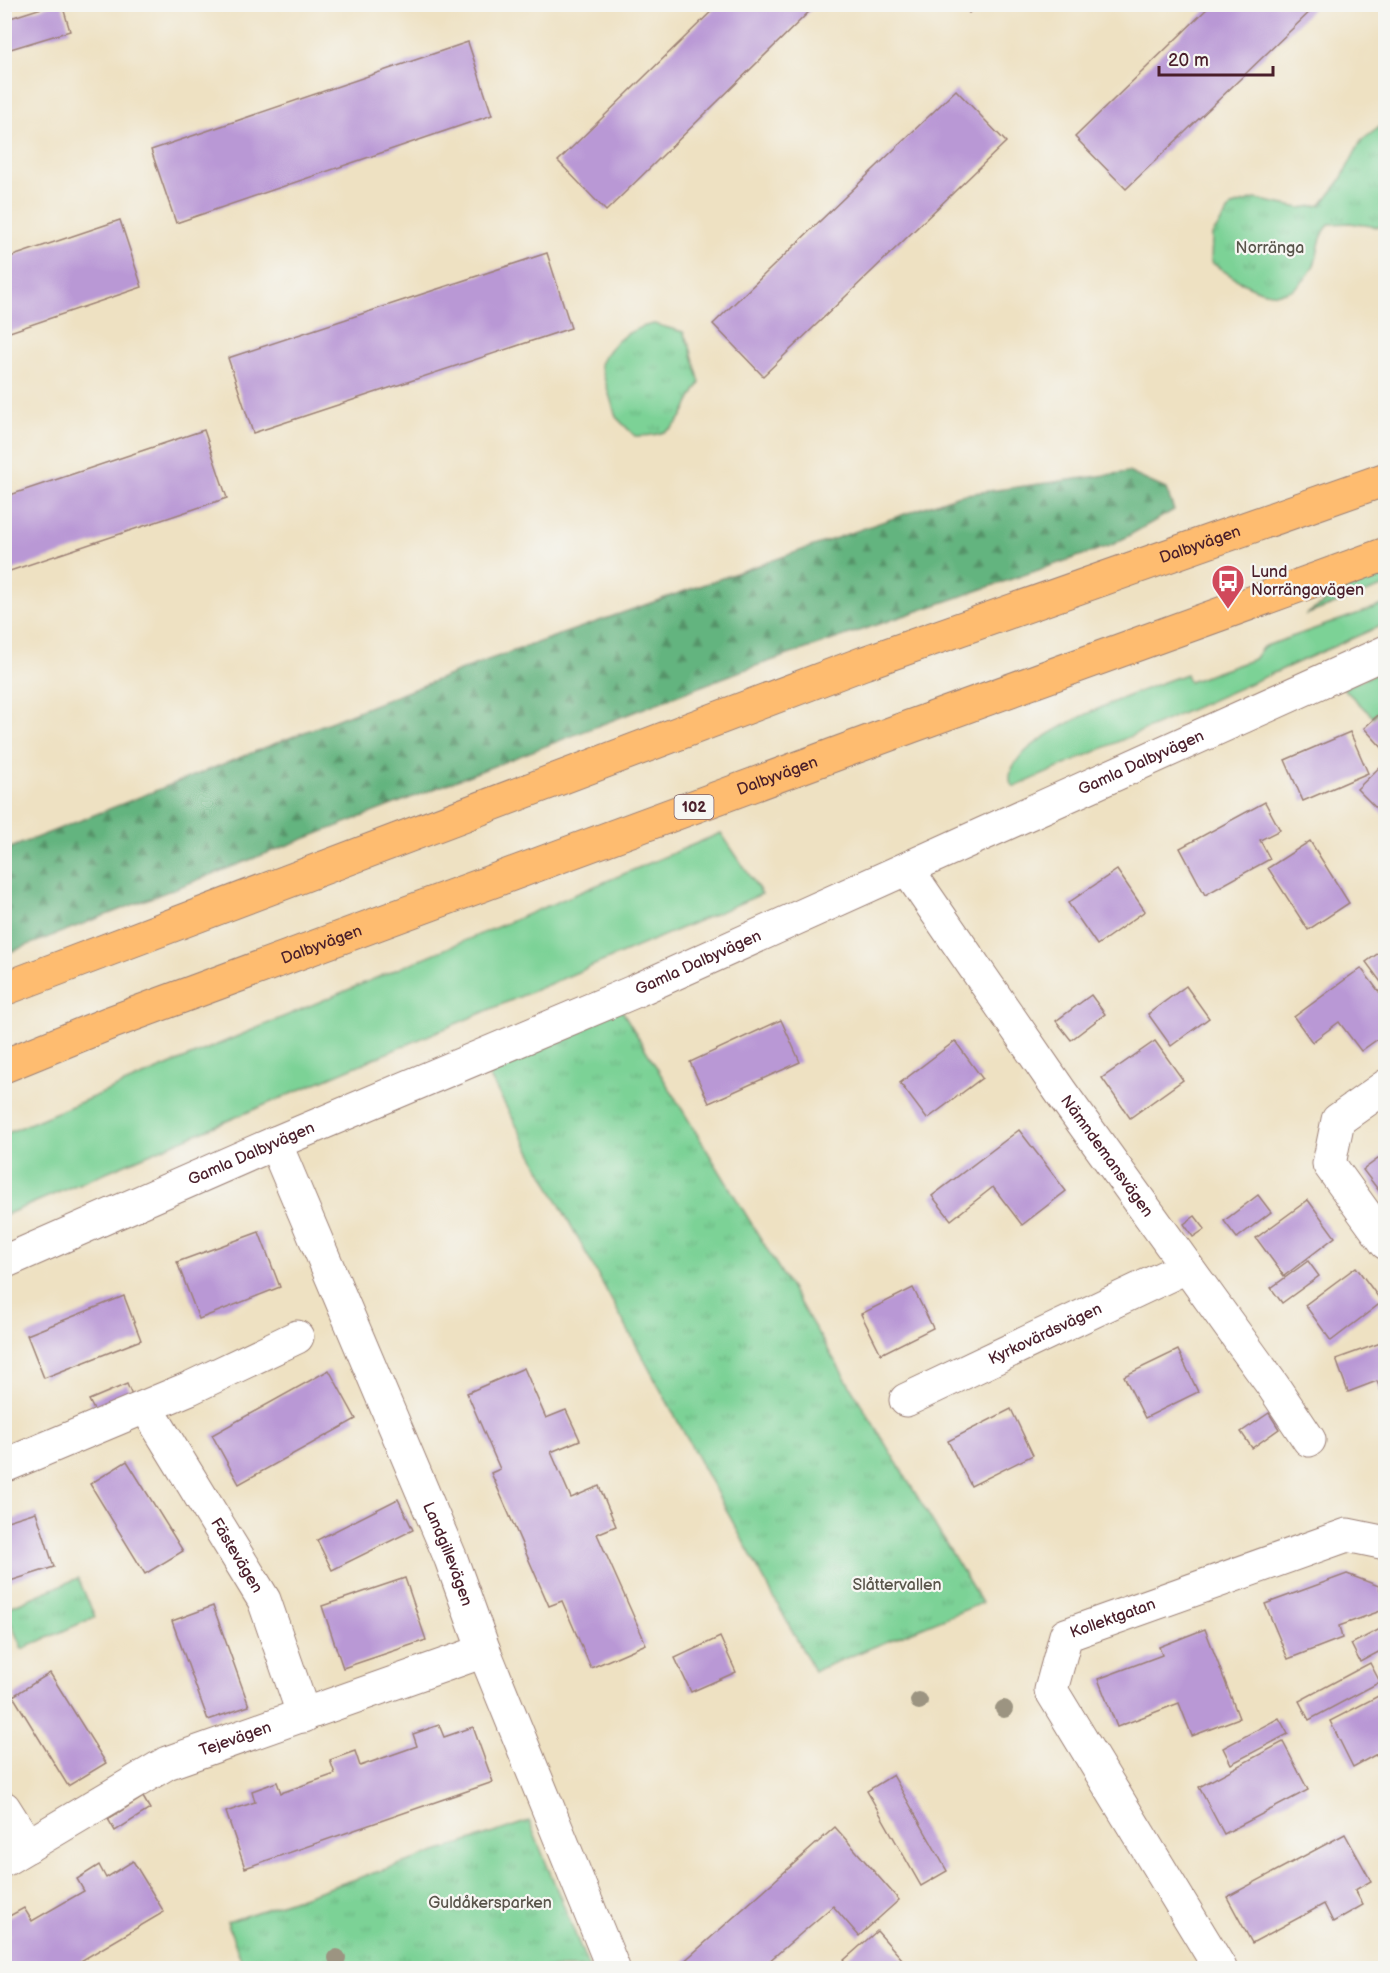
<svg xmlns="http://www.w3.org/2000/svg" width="1390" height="1973" font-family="'Balsamiq Sans',sans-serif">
<defs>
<pattern id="forest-firs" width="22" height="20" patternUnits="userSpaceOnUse" patternTransform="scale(1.5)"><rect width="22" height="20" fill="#64b47f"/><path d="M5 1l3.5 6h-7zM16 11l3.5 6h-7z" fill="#549268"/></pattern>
<pattern id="park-tufts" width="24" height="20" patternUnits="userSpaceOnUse" patternTransform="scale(1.5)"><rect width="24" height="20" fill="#7bd296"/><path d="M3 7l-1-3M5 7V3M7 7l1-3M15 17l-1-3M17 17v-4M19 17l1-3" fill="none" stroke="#6cb481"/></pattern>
</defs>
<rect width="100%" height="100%" fill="#f6f6f2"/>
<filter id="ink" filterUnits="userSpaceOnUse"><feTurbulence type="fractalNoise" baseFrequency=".0167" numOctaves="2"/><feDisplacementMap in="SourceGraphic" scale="12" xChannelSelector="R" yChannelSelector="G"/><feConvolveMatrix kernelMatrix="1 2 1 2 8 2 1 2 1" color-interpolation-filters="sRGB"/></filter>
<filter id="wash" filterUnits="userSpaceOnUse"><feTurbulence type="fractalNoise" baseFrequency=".008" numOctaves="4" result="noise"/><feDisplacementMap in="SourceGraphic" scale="24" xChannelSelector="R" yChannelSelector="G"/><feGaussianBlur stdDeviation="1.35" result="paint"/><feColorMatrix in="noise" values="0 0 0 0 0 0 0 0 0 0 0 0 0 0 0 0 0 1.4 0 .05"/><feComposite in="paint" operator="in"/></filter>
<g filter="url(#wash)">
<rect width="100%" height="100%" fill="#eee1c2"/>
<g fill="#7bd296" stroke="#627860" stroke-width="1.5">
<path d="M1385,576V586L1305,615L1347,589Z"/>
<path d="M1385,604V624L1015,787L1011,784C996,740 1153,686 1186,674L1189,682L1254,659L1263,647Z"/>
<path d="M1385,670V706L1373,717L1343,688Z"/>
<path d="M721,833L762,894L5,1215V1134Z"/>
</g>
<path fill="url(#forest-firs)" stroke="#576a55" stroke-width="1.5" d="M1128,472L1166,489L1174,510L1112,545L738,672L5,954V850L485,661L959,495Z"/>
<g fill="url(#park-tufts)" stroke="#627860" stroke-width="1.5">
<path d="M1385,123V228L1350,223L1329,224C1315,243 1321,251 1313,267C1286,317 1244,285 1211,262L1212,235L1232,206L1255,199L1300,208L1321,205L1340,181L1361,141Z"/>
<path d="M654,324L683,332L690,347L700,383C679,415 684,437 635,436L616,417L600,364C610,343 630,328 654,324Z"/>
<path d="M615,999L982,1603L814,1671L479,1057Z"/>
<path d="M78,1578L95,1617L22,1649L5,1609Z"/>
<path d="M529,1821L589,1968H244L227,1922Z"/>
</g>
<g id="blocks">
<g fill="#b998d5">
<path d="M54,4H62L70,31L4,51V20Z"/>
<path d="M719,4H817L606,211L558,161Z"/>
<path d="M960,4H978L969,13Z"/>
<path d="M1212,4H1318L1126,189L1075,137Z"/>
<path d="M468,42L492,115L176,223L151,150Z"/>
<path d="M956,90L1006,142L763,376L713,324Z"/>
<path d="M120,220L142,287L4,334V259Z"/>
<path d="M547,253L571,328L253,433L228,358Z"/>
<path d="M204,430L227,498L4,573V497Z"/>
<path d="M1386,708V752L1364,728Z"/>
<path d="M1350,732L1368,773L1303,801L1285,760Z"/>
<path d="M1386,761V811L1382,814L1357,789Z"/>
<path d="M1265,802L1280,830L1260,840L1270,859L1205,895L1180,848Z"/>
<path d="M1310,841L1349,903L1308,930L1268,868Z"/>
<path d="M1117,870L1145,911L1097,945L1068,903Z"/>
<path d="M1386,948V989L1366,962Z"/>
<path d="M1361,968L1386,1001V1033L1361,1051L1339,1022L1312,1042L1294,1017Z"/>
<path d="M1186,986L1209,1018L1171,1046L1148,1014Z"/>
<path d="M1091,995L1105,1014L1071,1040L1056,1021Z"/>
<path d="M781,1020L800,1062L709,1103L690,1062Z"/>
<path d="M955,1041L982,1078L927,1119L900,1083Z"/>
<path d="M1155,1041L1183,1080L1130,1118L1102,1078Z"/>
<path d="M1019,1130L1066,1191L1022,1225L993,1187L951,1220L932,1196Z"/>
<path d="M1386,1153V1200L1363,1170Z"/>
<path d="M1258,1195L1271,1212L1237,1238L1224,1221Z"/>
<path d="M1308,1200L1335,1237L1284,1276L1256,1238Z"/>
<path d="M1195,1216L1205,1229L1193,1237L1184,1224Z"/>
<path d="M259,1232L280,1287L199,1319L177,1262Z"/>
<path d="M1308,1261L1319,1276L1282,1303L1271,1288Z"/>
<path d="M1356,1267L1382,1302L1331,1341L1305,1305Z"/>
<path d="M913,1288L933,1328L881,1354L861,1314Z"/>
<path d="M124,1296L141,1340L44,1378L27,1335Z"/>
<path d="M1386,1341V1404L1377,1381L1348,1392L1336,1359Z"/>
<path d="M1178,1350L1198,1392L1145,1418L1124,1376Z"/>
<path d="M524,1368L546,1418L566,1410L580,1440L551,1452L571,1498L599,1486L616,1526L597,1534L646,1644L591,1668L562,1601L549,1606L491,1473L500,1469L467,1393Z"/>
<path d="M329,1370L356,1419L239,1484L212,1435Z"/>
<path d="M127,1384L133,1398L96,1414L89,1400Z"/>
<path d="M1011,1409L1033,1455L971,1486L948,1441Z"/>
<path d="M1269,1413L1279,1429L1252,1448L1241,1432Z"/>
<path d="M127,1461L183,1551L145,1574L90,1484Z"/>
<path d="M398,1499L413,1530L332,1570L317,1540Z"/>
<path d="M36,1512L54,1567L4,1583V1522Z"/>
<path d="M1347,1574L1379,1586L1386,1609L1339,1626L1342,1638L1288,1659L1265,1604Z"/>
<path d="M405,1578L426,1640L343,1668L322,1606Z"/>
<path d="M213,1606L249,1706L208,1720L172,1621Z"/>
<path d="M1386,1626V1648L1360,1662L1351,1644Z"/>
<path d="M1205,1629L1239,1718L1192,1736L1179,1703L1117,1727L1098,1679L1162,1655L1159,1647Z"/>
<path d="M720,1637L736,1672L691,1692L675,1658Z"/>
<path d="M1370,1663L1380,1682L1309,1720L1299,1701Z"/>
<path d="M50,1673L106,1763L68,1786L13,1696Z"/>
<path d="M1386,1692V1749L1353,1767L1330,1721Z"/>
<path d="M1279,1718L1288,1734L1231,1764L1223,1748Z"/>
<path d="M439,1725L444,1737L473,1727L493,1782L245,1868L226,1812L255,1802L252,1791L277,1782L281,1793L335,1774L330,1760L355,1751L360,1766L417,1746L413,1734Z"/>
<path d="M1283,1742L1308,1790L1224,1834L1199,1787Z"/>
<path d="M893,1775L947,1871L921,1886L867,1791Z"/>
<path d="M143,1797L150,1809L115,1831L108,1819Z"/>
<path d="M835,1827L899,1900L859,1936L833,1906L761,1968H684L680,1965Z"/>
<path d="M1345,1834L1371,1881L1355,1890L1363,1905L1333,1922L1324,1904L1252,1943L1227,1897Z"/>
<path d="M133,1861L164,1912L69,1968H4V1938L10,1935L4,1926V1919L24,1908L32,1921L84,1891L77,1879L99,1865L106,1878Z"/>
<path d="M877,1931L910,1968H835Z"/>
</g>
</g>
</g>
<g filter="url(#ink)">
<use href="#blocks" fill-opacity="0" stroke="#9c8076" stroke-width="1.5"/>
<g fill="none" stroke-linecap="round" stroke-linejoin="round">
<g stroke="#9c8076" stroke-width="35">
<g id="street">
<path id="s1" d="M907,869L1060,1091L1273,1386L1309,1440"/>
<path d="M1386,1086L1338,1120L1329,1164L1386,1243"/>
<path id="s2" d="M275,1143L451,1559L484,1651L613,1968"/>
<path id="s3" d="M4,1262L275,1143L633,992L1386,652"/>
<path id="s4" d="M906,1400L1186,1267"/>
<path id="s5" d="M146,1407L264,1600L304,1716"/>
<path d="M4,1466L190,1388L297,1337"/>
<path d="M4,1808L28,1846"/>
<path id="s6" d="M4,1860L167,1763L484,1651"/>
<path id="s7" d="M1220,1968L1051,1690L1066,1635L1347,1535L1386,1543"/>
</g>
</g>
<g stroke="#9c8076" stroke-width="35">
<g id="primary">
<path id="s8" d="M4,989L864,663L1386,479"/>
<path id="s9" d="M4,1066L107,1024L909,727L1386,554"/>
</g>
</g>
<use href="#street" stroke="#fff" stroke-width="33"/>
<use href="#primary" stroke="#febc70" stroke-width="33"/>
</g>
<g fill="#9c9481">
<circle cx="919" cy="1701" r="9"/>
<circle cx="1004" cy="1709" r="9"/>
<circle cx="337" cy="1958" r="9"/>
</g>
</g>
<defs>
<g id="bus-pin" transform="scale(1.725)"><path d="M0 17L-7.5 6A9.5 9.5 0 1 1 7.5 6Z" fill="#d1495b" stroke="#f6f6f2"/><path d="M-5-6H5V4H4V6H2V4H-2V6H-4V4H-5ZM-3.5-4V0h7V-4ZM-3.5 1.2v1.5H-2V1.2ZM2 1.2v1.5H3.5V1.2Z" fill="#fff"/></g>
</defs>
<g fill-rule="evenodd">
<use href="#bus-pin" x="1228" y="581"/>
</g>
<g text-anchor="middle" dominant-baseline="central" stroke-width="4.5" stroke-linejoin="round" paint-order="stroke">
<rect fill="#f6f6f2" stroke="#7e6067" stroke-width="1.5" x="674.5" y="795" width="39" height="24" rx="4.5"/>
<g font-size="15" font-weight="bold" fill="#4a1f2b">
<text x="694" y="807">102</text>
</g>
<g font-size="16" fill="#59554b" stroke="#f6f6f2">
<text x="1270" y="248">Norränga</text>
<text x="897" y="1585">Slåttervallen</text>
<text x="490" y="1903">Guldåkersparken</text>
</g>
<g font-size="16" fill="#4a1f2b" stroke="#f6f6f2">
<text stroke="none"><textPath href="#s8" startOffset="1276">Dalbyvägen</textPath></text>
<text stroke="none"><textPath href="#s3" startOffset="1242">Gamla Dalbyvägen</textPath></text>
<text stroke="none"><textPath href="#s9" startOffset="826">Dalbyvägen</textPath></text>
<text stroke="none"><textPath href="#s9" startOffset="340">Dalbyvägen</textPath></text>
<text stroke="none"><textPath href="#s3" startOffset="756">Gamla Dalbyvägen</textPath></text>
<text stroke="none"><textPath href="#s3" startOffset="270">Gamla Dalbyvägen</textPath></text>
<text stroke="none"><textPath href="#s1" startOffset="350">Nämndemansvägen</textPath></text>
<text stroke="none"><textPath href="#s4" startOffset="154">Kyrkovärdsvägen</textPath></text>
<text stroke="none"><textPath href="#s2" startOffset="446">Landgillevägen</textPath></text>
<text stroke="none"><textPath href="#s5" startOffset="174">Fästevägen</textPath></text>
<text stroke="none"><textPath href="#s7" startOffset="432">Kollektgatan</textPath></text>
<text stroke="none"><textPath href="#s6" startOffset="262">Tejevägen</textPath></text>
</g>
<g font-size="16" fill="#4a1f2b" stroke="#f6f6f2" text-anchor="start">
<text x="1251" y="572">Lund<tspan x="1251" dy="18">Norrängavägen</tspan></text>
</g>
</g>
<rect width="1390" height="1973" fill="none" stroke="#f6f6f2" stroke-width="24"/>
<path d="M1159 66v9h114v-9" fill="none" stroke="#4a1f2b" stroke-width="3"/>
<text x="1168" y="66" font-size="18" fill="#4a1f2b" stroke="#f6f6f2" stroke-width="4.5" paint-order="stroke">20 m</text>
</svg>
